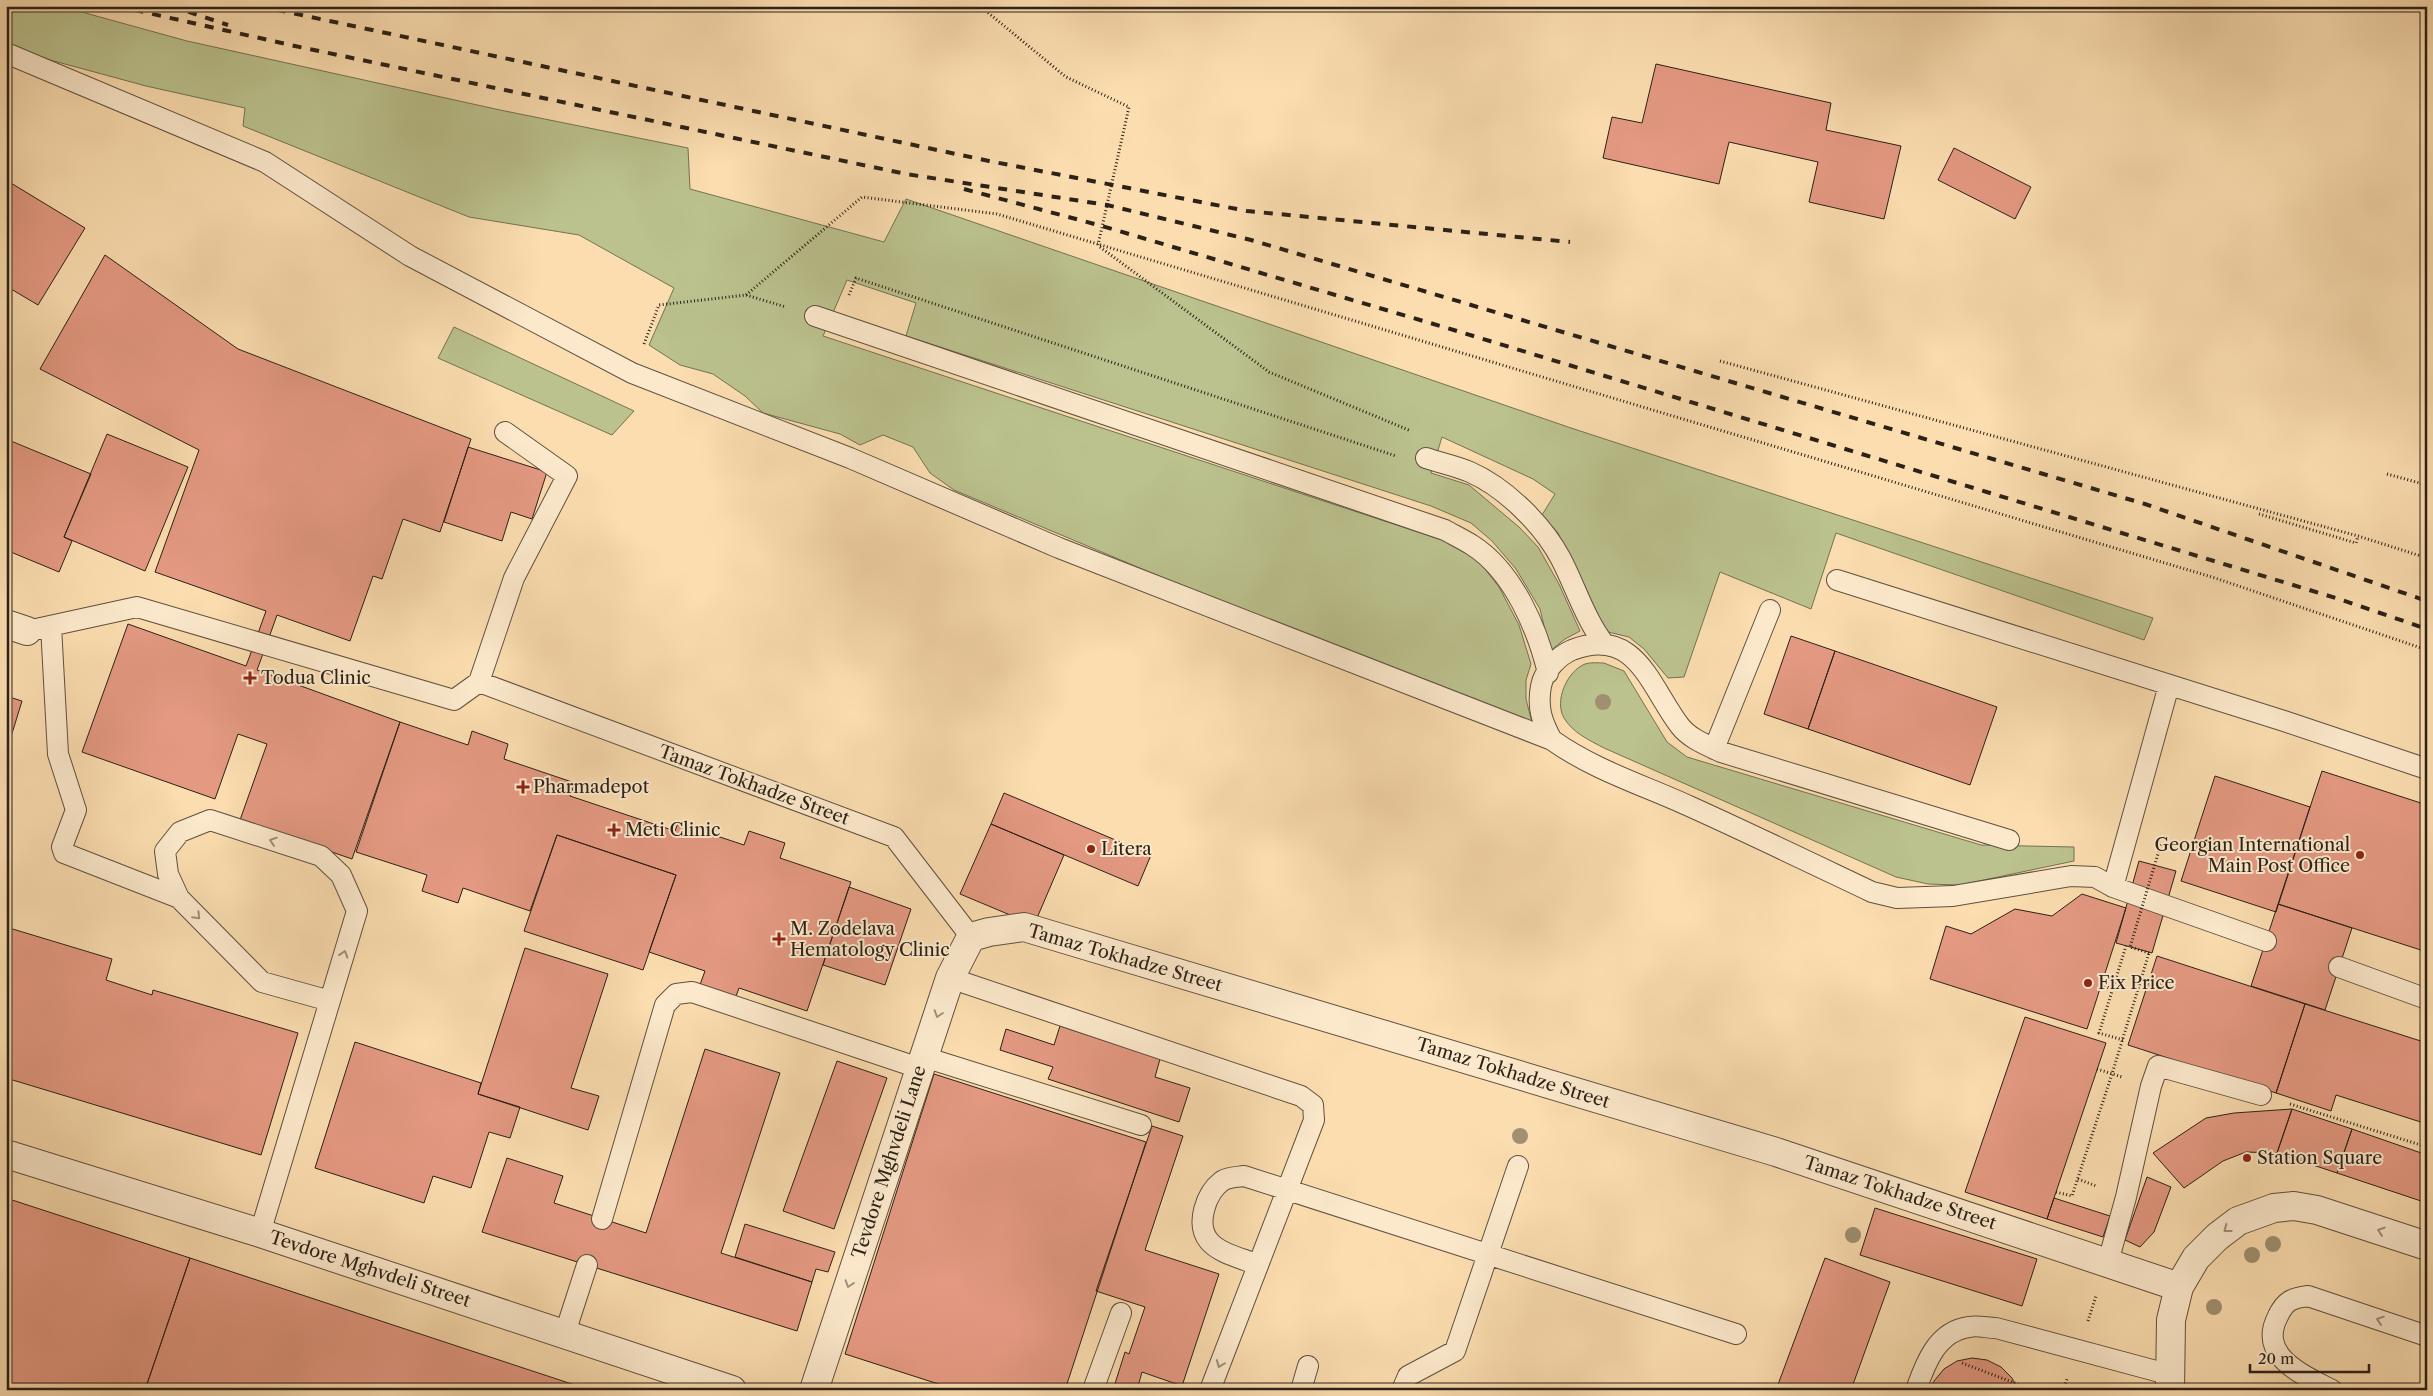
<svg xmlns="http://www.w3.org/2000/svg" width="2433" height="1396" viewBox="0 0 2433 1396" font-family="'Libre Caslon Text',serif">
<rect width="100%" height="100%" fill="#fbddb0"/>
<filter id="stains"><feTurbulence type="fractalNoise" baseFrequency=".004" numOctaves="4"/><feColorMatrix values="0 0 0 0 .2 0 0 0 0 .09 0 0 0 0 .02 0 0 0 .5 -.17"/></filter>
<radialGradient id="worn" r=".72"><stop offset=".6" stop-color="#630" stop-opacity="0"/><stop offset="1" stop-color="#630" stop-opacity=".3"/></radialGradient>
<!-- green -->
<path fill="#bbc28e" stroke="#737253" d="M6,6H60L187,41L500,110L688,148L690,189L884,242L906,199L1571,428L2153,618L2144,640L1836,533L1811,609L1720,572L1684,677L1668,678L1644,649L1629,637L1604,631L1558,533L1542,515L1555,494L1533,479L1442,437L1431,473L1469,485L1519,527L1538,547L1559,584L1580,631L1565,639L1550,651L1540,609L1516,569L1492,541L1471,523L1431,506L906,336L916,303L847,280L823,336L1442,540L1478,560L1499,587L1519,625L1531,664L1526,680V699L1532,723L1247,613L954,490L930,473L913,447L883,435L860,445L840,434L763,413L745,396L713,374L680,365L649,345L674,288L579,235L469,217L243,126L245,108L146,86L6,48Z
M454,327L634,411L612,435L438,358Z
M1604,663L1624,671L1667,742L1687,757L1981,845L2074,847V861L1960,885L1928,884L1896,877L1604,748C1589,740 1573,733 1564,718C1554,701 1567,671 1585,664C1590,662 1599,663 1604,663Z"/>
<!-- building -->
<path fill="#e49982" stroke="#2b2118" d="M1656,64L1831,103L1826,130L1901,146L1884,219L1809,202L1818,162L1729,142L1719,184L1603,158L1612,117L1642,123Z
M1954,148L2031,187L2015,219L1938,180Z
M6,180L85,228L38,305L6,286Z
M105,255L238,349L471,439L440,532L403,519L382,579L373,576L350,641L277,615L267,643L256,639L266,611L155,572L199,450L40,369Z
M107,434L188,467L145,571L64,537Z
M6,439L91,474L64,537L72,541L59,572L6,550Z
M468,447L547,472L532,519L511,512L502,541L444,522Z
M128,624L246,666L256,639L267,643L257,670L400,722L352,859L240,820L267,744L238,734L215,799L82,752Z
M1791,636L1835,651L1808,729L1764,714Z
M1835,651L1997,707L1970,785L1808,729Z
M6,696L22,701L6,753Z
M400,722L468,745L472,731L508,744L504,759L575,783L570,796L675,831L678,823L744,845L749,831L785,843L780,858L851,882L807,1011L739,988L734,1002L698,990L705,971L649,952L676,875L557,835L530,911L463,888L458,903L422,891L427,875L356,852Z
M2322,771L2427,805V952L2278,904Z
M2215,776L2310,807L2276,912L2181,881Z
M1004,793L1151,855L1138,886L991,824Z
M991,824L1064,855L1034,925L960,894Z
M557,835L676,875L643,970L524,931Z
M2139,861L2176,871L2152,953L2116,943Z
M849,887L911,909L885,985L823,965Z
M2082,894L2126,908L2087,1029L1930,979L1946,926L1971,934L2015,909L2052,916Z
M2278,904L2352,928L2325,1010L2251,986Z
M6,927L112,959L106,980L152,995L153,990L298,1033L261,1155L6,1078Z
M525,948L608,974L571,1088L599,1096L588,1130L478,1094Z
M2157,956L2305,1004L2276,1093L2128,1045Z
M2305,1004L2427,1043V1124L2336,1095L2331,1111L2276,1093Z
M2025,1017L2106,1043L2047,1219L1965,1192Z
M1060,1026L1160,1059L1155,1077L1190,1088L1179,1122L1048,1079L1053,1067L1000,1050L1006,1029L1054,1045Z
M355,1042L481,1083L478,1094L520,1107L510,1138L489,1132L471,1188L433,1176L424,1203L315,1168Z
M705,1049L780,1073L721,1253L812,1282L797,1331L482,1232L507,1158L563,1176L554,1203L646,1233Z
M837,1061L887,1078L834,1229L783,1211Z
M934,1074L1146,1142L1065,1390H957L845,1354Z
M2292,1109L2277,1153L2246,1152L2223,1161L2184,1188L2153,1153L2206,1118L2234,1113Z
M2292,1109L2352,1129L2337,1173L2277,1153Z
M1152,1126L1183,1136L1145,1250L1219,1274L1182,1386L1142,1372L1137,1390H1113L1125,1352L1129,1354L1145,1307L1096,1291Z
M2352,1129L2427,1155V1203L2337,1173Z
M2147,1177L2171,1187L2154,1232L2140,1247L2125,1240Z
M6,1198L190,1258L145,1390H6Z
M2054,1198L2110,1216L2103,1237L2047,1219Z
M1875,1208L2037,1259L2022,1306L1860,1255Z
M745,1224L835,1252L828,1272L816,1269L812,1282L735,1257Z
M190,1258L590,1390H145Z
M1825,1258L1890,1282L1851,1390H1827L1817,1386L1815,1390H1776Z
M1972,1358L1987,1360L2001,1367L2012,1378L2018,1390H1985L1971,1386L1963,1390H1930L1934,1381L1944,1369L1957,1361Z"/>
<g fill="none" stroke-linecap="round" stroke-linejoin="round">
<!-- service casing -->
<g stroke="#5f503e" stroke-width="22">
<path id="service" d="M6,53L265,162L410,256L632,373L850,458L1059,548L1552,740C1594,770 1643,785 1689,806C1751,834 1811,863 1872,892L1897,898L1953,896L2071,876L2095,877L2113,887L2266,941
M815,316L1445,530C1454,535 1464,540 1472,545C1513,571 1537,628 1548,673
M1426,458C1441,463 1456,466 1470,472C1506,488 1543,525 1561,559C1576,588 1585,619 1605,645
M1837,580L2284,721L2427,769
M51,626L58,754L76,810L62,847L64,853L179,898
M27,631L137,607L454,700L479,682L894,837L971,937
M479,682L514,578L567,476L505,432
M1552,740C1542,722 1537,708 1541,686C1544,671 1558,656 1572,650C1636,625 1650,687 1680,726C1690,739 1707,745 1721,752L2009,840
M1714,749L1770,610
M2113,887L2169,685
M2339,967L2427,999
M950,978L1301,1096L1313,1105L1314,1120L1210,1390
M924,1057L1141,1125
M602,1219L665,1005L676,994L692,992L919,1068
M260,1233L357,911L341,875L321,856L210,820L180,832L165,851L168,874L179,898L262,982L330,1001
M2108,1262L2126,1197L2151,1086L2158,1066L2261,1095
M1258,1265C1242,1258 1220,1254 1209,1241C1195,1224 1206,1193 1222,1181C1228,1177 1237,1177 1244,1176L1736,1334
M565,1333L587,1265
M1093,1390L1121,1313
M1301,1390L1308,1366
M1402,1390L1408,1376L1455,1351L1518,1166
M1916,1390C1925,1364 1937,1331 1969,1327C1977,1325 1988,1328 1996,1328L2171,1375
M2332,1390C2303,1375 2257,1356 2278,1316C2285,1301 2292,1298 2308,1296L2427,1336"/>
</g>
<!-- minor casing -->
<g stroke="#5f503e" stroke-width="30">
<path id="minor" d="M6,624L27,631
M6,1154L260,1233L732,1390
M814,1390L950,978L971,937L989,932L1024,927L1776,1152L2179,1287
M2170,1390L2171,1320L2179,1287L2196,1258L2217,1237L2238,1221L2274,1208L2294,1206L2317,1210L2427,1246"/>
</g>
<!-- path -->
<path stroke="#2b2118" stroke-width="3" stroke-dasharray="1 2.5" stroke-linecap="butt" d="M980,6L1066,77L1129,107L1098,245
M1100,247L1269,372L1411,431
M746,295L862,197L997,214L2215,578L2427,650
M849,295L856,278L1396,456
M644,344L659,305L746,295L786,307
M1720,361L2358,536L2427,558
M2387,474L2427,485
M2259,514L2356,543L2358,536
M2101,985L2112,989
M2123,1040L2099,1033L2126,946
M2097,1069L2122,1077
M2290,1104L2427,1147
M2078,1179L2096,1186
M2056,1192L2072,1196L2112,1074L2149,953
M2088,1321L2096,1296
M1962,1363L2033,1390
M2063,1390L2067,1379"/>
<!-- service -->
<use href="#service" stroke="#fce9cc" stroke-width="20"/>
<!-- minor -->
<use href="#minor" stroke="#fce9cc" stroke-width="28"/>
<!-- rail -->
<path stroke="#2b2118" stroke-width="4" stroke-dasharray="9 9" stroke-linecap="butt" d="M117,6L295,46L906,174L1107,205L1251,240L2145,504L2427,601
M171,6L228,25
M259,6L989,161L1247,211L1570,242
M964,189L1102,226L1447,328L2339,599L2427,629"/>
<!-- path-bridge -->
<path stroke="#2b2118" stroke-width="3" stroke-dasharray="1 2.5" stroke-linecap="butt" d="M2149,953L2130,947L2161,844"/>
</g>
<!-- trees -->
<g fill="#a09070">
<circle cx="1603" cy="702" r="8"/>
<circle cx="1520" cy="1136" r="8"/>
<circle cx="1853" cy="1235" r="8"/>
<circle cx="2273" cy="1244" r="8"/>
<circle cx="2252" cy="1255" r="8"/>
<circle cx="2214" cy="1307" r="8"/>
</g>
<!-- one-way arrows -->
<defs><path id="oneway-chevron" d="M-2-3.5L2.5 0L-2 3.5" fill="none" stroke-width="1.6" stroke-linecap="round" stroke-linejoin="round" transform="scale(1.25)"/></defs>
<g stroke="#9e8f7b">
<use href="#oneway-chevron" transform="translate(273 841) rotate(-162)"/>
<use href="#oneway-chevron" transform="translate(197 916) rotate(46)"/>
<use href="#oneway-chevron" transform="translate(344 954) rotate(-73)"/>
<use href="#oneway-chevron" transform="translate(938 1014) rotate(108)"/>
<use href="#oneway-chevron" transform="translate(2227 1229) rotate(143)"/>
<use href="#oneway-chevron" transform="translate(2381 1231) rotate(-162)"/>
<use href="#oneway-chevron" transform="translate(849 1284) rotate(108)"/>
<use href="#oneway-chevron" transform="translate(2380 1320) rotate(-162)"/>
<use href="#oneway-chevron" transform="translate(1220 1364) rotate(111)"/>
</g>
<!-- markers -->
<g fill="#8f2418" stroke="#fce9cc" stroke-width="2">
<path d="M247.5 670.5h5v5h5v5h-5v5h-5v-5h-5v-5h5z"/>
<path d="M520.5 779.5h5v5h5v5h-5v5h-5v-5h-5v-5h5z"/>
<path d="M611.5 822.5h5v5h5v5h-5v5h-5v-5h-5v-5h5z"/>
<circle cx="1091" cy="849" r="5"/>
<circle cx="2360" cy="855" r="5"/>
<path d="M776.5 931.5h5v5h5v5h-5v5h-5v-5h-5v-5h5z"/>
<circle cx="2088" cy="983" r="5"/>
<circle cx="2247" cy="1158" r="5"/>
</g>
<g text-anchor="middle" stroke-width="4" stroke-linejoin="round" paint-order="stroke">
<!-- poi labels -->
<g font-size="18" fill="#2b2118" stroke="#fce9cc" text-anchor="start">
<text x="261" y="684">Todua Clinic</text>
<text x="533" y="793">Pharmadepot</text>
<text x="625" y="836">Meti Clinic</text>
<text x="2350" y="851" text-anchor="end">Georgian International<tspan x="2350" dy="21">Main Post Office</tspan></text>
<text x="1101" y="855">Litera</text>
<text x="790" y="935">M. Zodelava<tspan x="790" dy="21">Hematology Clinic</tspan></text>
<text x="2098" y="989">Fix Price</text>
<text x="2257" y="1164">Station Square</text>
</g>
<!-- street labels -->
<g font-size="18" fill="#2b2118" stroke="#fce9cc">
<text transform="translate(754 785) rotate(20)" y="6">Tamaz Tokhadze Street</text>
<text transform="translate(1125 958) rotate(16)" y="6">Tamaz Tokhadze Street</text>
<text transform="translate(1513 1073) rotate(17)" y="6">Tamaz Tokhadze Street</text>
<text transform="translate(889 1162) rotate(-72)" y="6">Tevdore Mghvdeli Lane</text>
<text transform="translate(1900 1193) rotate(18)" y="6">Tamaz Tokhadze Street</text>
<text transform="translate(370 1269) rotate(18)" y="6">Tevdore Mghvdeli Street</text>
</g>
</g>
<!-- margin -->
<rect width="2433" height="1396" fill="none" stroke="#fbddb0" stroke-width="25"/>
<rect x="8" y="8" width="2418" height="1381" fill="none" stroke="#2b2118" stroke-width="2.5"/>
<rect x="12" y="12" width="2408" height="1371" fill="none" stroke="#2b2118"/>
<!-- scale -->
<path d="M2250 1364v8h119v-8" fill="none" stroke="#2b2118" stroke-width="2.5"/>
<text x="2258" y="1364" font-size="15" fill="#2b2118" stroke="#fce9cc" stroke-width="4" paint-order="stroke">20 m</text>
<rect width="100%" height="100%" filter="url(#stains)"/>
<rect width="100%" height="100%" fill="url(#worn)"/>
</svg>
